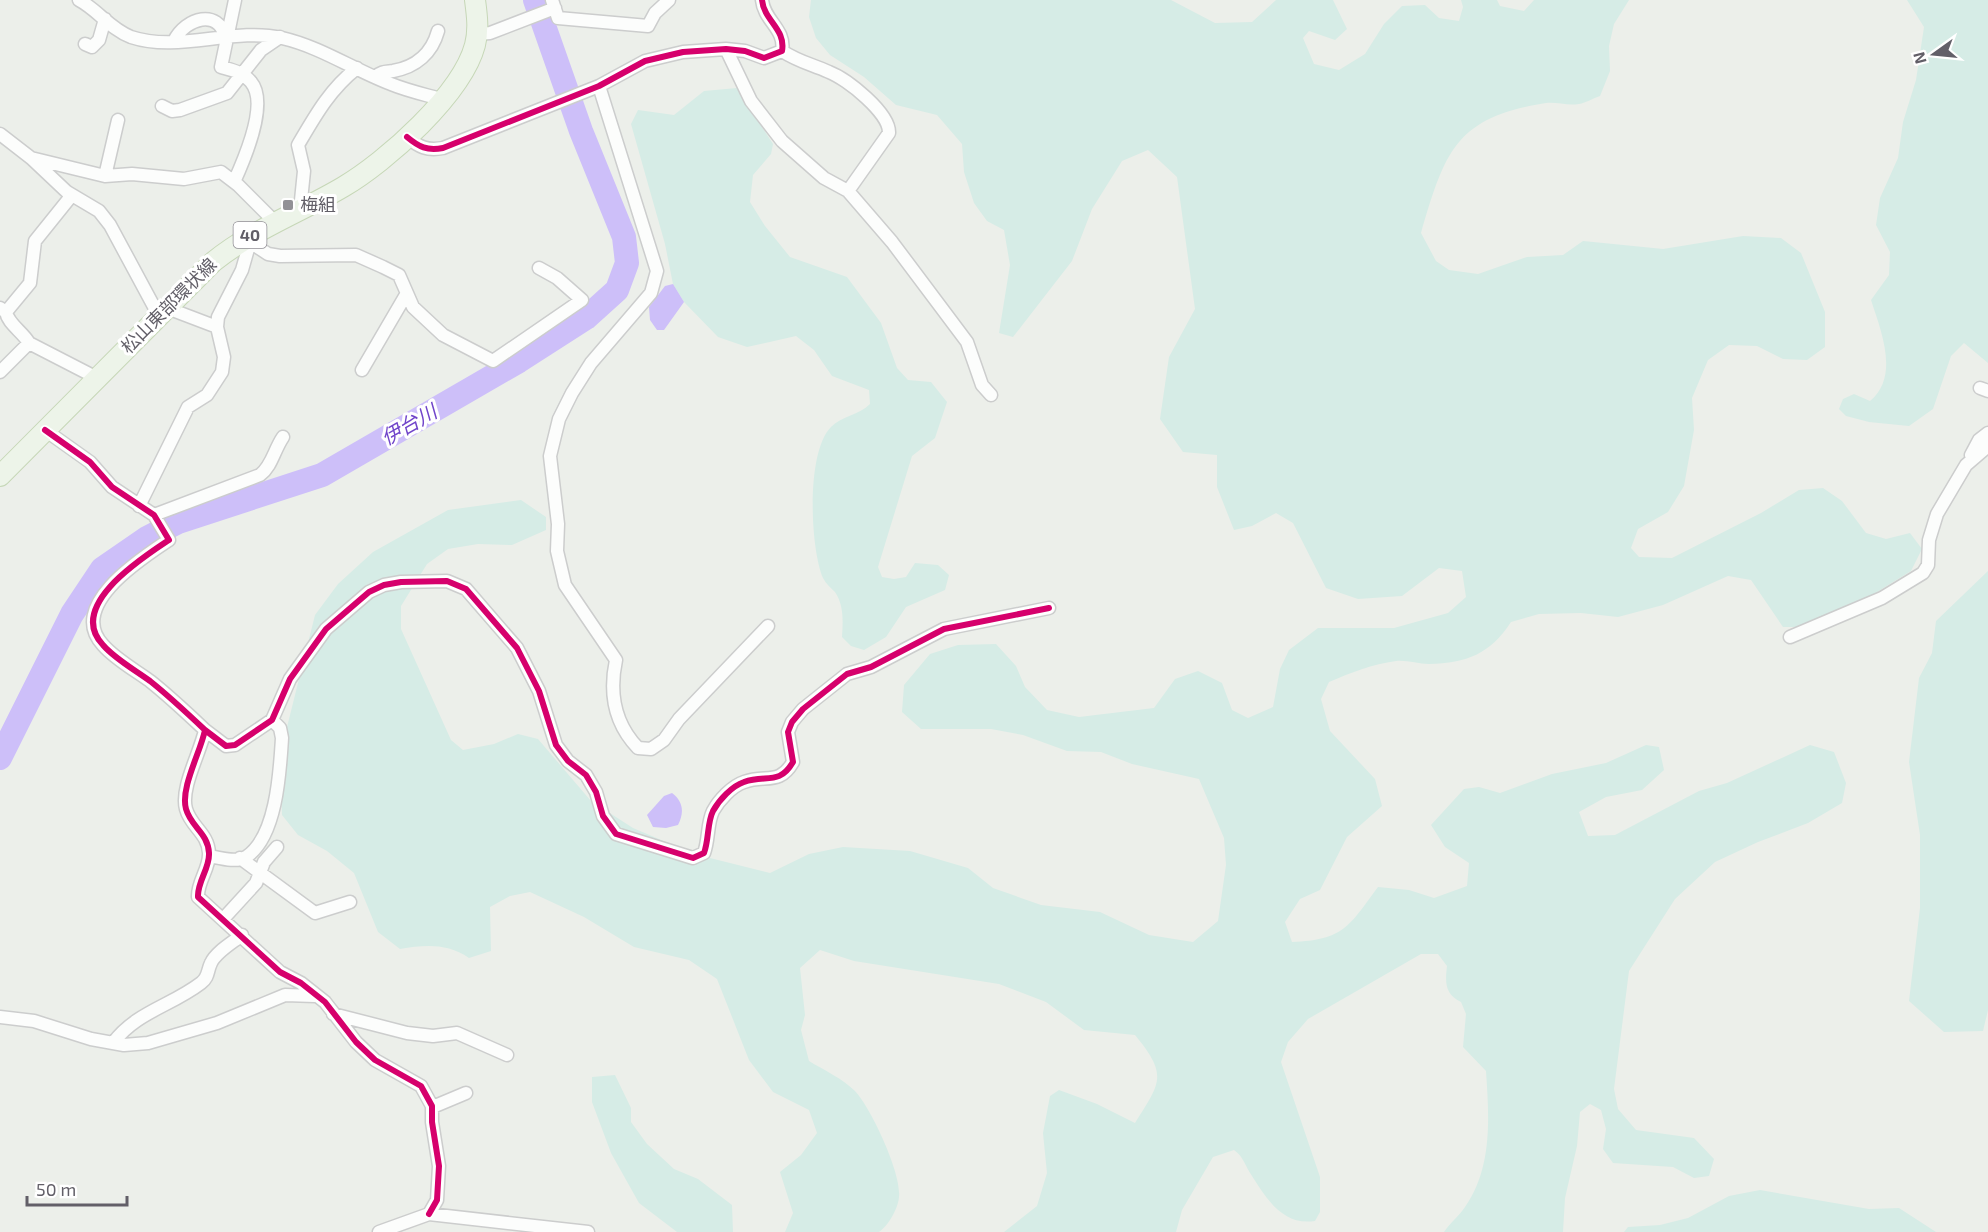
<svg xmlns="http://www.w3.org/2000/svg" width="1988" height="1232" viewBox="0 0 1988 1232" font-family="'Exo 2','Noto Sans JP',sans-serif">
<rect width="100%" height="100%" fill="#ecefea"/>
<!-- green -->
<path fill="#d6ece6" d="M811,0H1171L1215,23L1252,22L1276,0H1333L1347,29L1335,40L1309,31L1303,38L1314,64L1339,70L1365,54L1384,24L1402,6L1425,5L1439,18L1459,21L1463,7L1461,0H1497L1500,6L1524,11L1534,0H1629L1614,24L1609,46L1610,71L1600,96C1593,98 1586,103 1579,104C1568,106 1557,102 1546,103C1455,117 1445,152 1421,233L1436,261L1449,270L1478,274L1527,257L1563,255L1583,241L1663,249L1743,236L1781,238L1801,253L1825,312V347L1807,360L1783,359L1757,346L1729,345L1708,360L1692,398L1694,430L1684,486L1668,512L1638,529L1631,548L1639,557L1672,558L1761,513L1799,490L1823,488L1842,501L1866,533L1886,539L1910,533L1922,549L1911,571L1864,600L1804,627H1783L1751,580L1728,576L1663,605L1618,617L1581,613L1539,614L1511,622C1490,654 1467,663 1429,664C1418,664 1407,660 1396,661C1373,664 1350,673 1329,682L1321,699L1330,731L1375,779L1382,806L1347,837L1320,890L1300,899L1285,922L1292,942C1344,940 1349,926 1378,887L1409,890L1434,898L1467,886L1469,863L1445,847L1431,825L1464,789L1479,787L1500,793L1552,774L1606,763L1646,745L1659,747L1664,770L1642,790L1606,797L1579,812L1588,836L1615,835L1699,791L1727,783L1810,745L1834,752L1846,783L1842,803L1808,823L1758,842L1715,862L1675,899L1629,971L1614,1089L1618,1109L1636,1130L1694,1138L1714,1159L1709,1176L1694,1178L1673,1167L1613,1163L1603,1149L1606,1129L1601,1110L1590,1104L1580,1112L1577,1146L1565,1198L1563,1232H1444C1450,1223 1459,1216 1465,1207C1493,1167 1489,1117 1486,1071L1463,1047L1466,1014L1461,1002C1445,994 1445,983 1447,966L1438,954H1421L1308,1019L1288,1042L1281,1062L1320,1177V1212L1315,1221C1284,1226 1267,1200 1252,1176C1245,1166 1244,1157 1234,1150L1213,1157L1182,1210L1176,1232H1004L1037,1206L1047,1173L1043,1133L1050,1096L1059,1090L1097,1104L1135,1123C1161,1082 1168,1075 1135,1035L1084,1030L1046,1002L999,984L854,961L820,950L800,968L805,1015L801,1030L809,1061C824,1070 843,1079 855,1091C871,1108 902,1174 899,1197C898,1209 888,1226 879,1232H785L793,1213L780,1172L801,1155L817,1133L809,1110L773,1092L749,1060L717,979L689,960L634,947L584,917L530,892L510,896L490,907L491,951L469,958C447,943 425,945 400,949L378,932L354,873L327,851L298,835L282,815L281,784L286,731L315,615L338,584L373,552L448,510L521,500L546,517V530L512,545L478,544L448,549L427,564L401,606V629L451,740L463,750L494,744L518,734L538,739L591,801L633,828L694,854L770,873L809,854L843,847L910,851L968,868L993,888L1041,905L1100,912L1149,935L1193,942L1218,921L1226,865L1224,838L1199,779L1132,764L1101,752L1067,751L1023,735L991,729H921L902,712L904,685L930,654L958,645L996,644L1016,666L1025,687L1047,710L1079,717L1154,708L1175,679L1198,671L1222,683L1232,710L1248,718L1273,707L1280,669L1289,650L1318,628H1394L1448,613L1466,597L1462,571L1439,568L1402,596L1358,599L1326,588L1293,523L1276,513L1252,526L1234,530L1217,487V455L1183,452L1160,419L1169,357L1195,309L1177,177L1148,150L1122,161L1092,209L1072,261L1013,337L999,333L1010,265L1004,230L987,221L974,203L964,172L962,144L937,115L896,105L864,77L830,55L816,38L809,17Z
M1907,0H1988V363L1964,343L1951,356L1933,409L1909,426L1869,422L1846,416L1839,409L1843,399L1854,394L1870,401C1900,376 1881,331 1871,300L1889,275L1890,252L1876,225L1880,198L1898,158L1903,122L1916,80L1924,27Z
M737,88L773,144L771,154L753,175L750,202L765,226L790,257L847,277L881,323L897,368L908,380L931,382L947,402L935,438L912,456L878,567L882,577L894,579L906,577L915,563L938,565L949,575L945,590L906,607L886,637L864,650L851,646L842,637C843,622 844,605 835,592C831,588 826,584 823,578C810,547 806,452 831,427C842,416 859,415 870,404L869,390L832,376L814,350L796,336L747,347L718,337L684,302L673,284L665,244L631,124L638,110L674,115L704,91Z
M1988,571V1010L1983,1031L1944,1032L1909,1001L1920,908V835L1909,762L1919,678L1932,653L1936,621Z
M615,1075L631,1108V1122L647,1144L674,1169L698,1179L732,1205L733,1232H677L639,1203L611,1153L592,1102V1077Z
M1760,1190L1869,1209L1899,1208L1936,1232H1624L1628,1227L1660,1225L1688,1218L1729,1196Z"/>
<!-- water -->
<path fill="#cdbff9" d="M673,284L684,302L664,330H657L650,320L649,307L665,286Z
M672,793C684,802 684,813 678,825L666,828L653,827L647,815L664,796Z"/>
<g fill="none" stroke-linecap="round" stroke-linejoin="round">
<!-- river -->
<path stroke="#cdbff9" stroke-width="24" d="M0,758L72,614L102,569L147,538L178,522L322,475L519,361L586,318L617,290L627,263L624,237L581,131L535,0"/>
<!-- minor casing -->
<g stroke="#cccdcd" stroke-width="15">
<path id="minor" d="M79,0C98,10 110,29 131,37C179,53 233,27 282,38C321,47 354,70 391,84C408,91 427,95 444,100
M552,0L558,18L648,26L655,13L669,0
M477,34L490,33L555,8
M174,41C186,17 219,9 225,37
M85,44L92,47L99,40L105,19
M726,49L751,101L782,141L824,178L848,191L892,242L967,342L982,385L991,395
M782,51C799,62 811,64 829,72C847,79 890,113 889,133L848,191
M375,77C382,71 385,72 393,71C416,67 432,53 438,31
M599,86L657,271L651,293L591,363L572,393L559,419L550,456L558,524L557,551L565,585L616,660C609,693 614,723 638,748L651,749L664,740L679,719L768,626
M162,106L172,111L180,110L227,93L261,50L280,37
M0,134L31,158L67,192L99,211L110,225L159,316
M407,137C419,147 427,151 443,148L599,86L645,61L683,52L726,49L745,51L764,58L782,51C786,29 764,21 762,0
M31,158L105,176L132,174L184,179L221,172L238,185L274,221
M105,176L118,120
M234,182C244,160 269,103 251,82C243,72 232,70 221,67L235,0
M300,210L304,171L298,145C315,116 330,89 357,68
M250,242L268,254L280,256L356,255L383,267L399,275L413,307L443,335L493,361L582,300L557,278L539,268
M0,308L6,312L30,283L35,241L72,195
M167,308L217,327
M6,312C8,324 23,332 29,343
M362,370L407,293
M0,372L29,343L97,378
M1980,388L1988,391
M45,430L90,462L112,487L154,515L169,540C142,558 66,606 103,645C115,659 135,670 150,681C169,696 187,713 205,730C201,751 180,788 186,809C191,827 208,833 209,853C210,868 197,882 198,897L280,972L301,983L325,1002L356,1042L375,1060L421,1086L432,1106V1122L439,1166L437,1200L429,1214
M1971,455L1979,440L1988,433
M139,506L188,407L207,395L222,372L224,357L217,327L218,317L242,270L250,242L247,237
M154,515L260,475C272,466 274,450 283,437
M1790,637L1882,598L1923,573L1928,565L1929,540L1937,514L1966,465L1988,446
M205,730L226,746L235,745L272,720L290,679L326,629L369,592L384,585L401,582L447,581L466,589L517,648L539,691L556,745L568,761L586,775L596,792L603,816L616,834L693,858L704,853C709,840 707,823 713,811C719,800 732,786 744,782C766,774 779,786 793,762L788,732L792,722L803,709L847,674L871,667L944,629L1049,608
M209,856C220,858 236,863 246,857C277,837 280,770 282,738L280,728L272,720
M240,858L315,913L350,902
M224,918L256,883L264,862L277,847
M333,1014L407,1033L433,1036L457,1033L507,1055
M0,1017L34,1021L91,1039L124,1045L148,1043L217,1023L285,995L315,996
M113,1043C136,1012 171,1006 201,983C209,977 207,971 211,963C216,952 232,943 242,935
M435,1106L466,1093
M379,1232L429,1214L588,1232"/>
</g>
<!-- primary casing -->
<g stroke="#c6d7b7" stroke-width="22">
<path id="primary" d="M0,476L213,262C254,229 299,213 343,187C386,162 462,94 475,45C479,30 477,15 475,0"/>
</g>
<!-- minor -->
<use href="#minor" stroke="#fcfdfc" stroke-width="12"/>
<!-- primary -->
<use href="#primary" stroke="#edf4e9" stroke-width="20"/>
<!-- cycleway casing -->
<g stroke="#fff" stroke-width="10">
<path id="cycleway" d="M407,137C419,147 427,151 443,148L599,86L645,61L683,52L726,49L745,51L764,58L782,51C786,29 764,21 762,0
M45,430L90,462L112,487L154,515L169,540C142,558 66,606 103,645C115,659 135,670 150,681C169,696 187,713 205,730C201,751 180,788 186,809C191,827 208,833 209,853C210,868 197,882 198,897L280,972L301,983L325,1002L356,1042L375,1060L421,1086L432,1106V1122L439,1166L437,1200L429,1214
M205,730L226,746L235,745L272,720L290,679L326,629L369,592L384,585L401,582L447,581L466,589L517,648L539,691L556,745L568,761L586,775L596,792L603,816L616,834L693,858L704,853C709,840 707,823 713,811C719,800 732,786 744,782C766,774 779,786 793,762L788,732L792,722L803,709L847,674L871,667L944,629L1049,608"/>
</g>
<!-- cycleway -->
<use href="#cycleway" stroke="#d6006c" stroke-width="6"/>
</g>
<!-- markers -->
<rect fill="#929196" stroke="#fff" stroke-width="2" x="282" y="199" width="12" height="12" rx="3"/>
<g text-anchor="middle" stroke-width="6" stroke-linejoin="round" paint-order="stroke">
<!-- shield labels -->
<rect fill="#fff" stroke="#918f95" stroke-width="1.5" x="233.5" y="222" width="33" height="26" rx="4.5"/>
<g font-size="16" font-weight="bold" fill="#625f68">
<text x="250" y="241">40</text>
</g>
<!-- poi labels -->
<g font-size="18" fill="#625f68" stroke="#fff" text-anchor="start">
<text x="300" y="211">梅組</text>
</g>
<!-- street labels -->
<g font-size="18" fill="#625f68" stroke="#fff">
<text transform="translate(169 306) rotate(-45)" y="6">松山東部環状線</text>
</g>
<!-- water labels -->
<g font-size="20" font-style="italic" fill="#7145ca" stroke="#fff">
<text transform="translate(409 425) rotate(-30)" y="7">伊台川</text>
</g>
</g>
<!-- north arrow -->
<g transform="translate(1934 54) rotate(255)" stroke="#ffffff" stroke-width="4.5" paint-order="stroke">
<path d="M0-4.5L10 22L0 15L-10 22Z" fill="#625f68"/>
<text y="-9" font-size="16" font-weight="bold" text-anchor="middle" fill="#625f68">N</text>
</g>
<!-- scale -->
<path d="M27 1196v9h100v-9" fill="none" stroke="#625f68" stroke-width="3"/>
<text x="36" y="1196" font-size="18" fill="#625f68" stroke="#ffffff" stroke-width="4.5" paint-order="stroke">50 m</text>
</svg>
